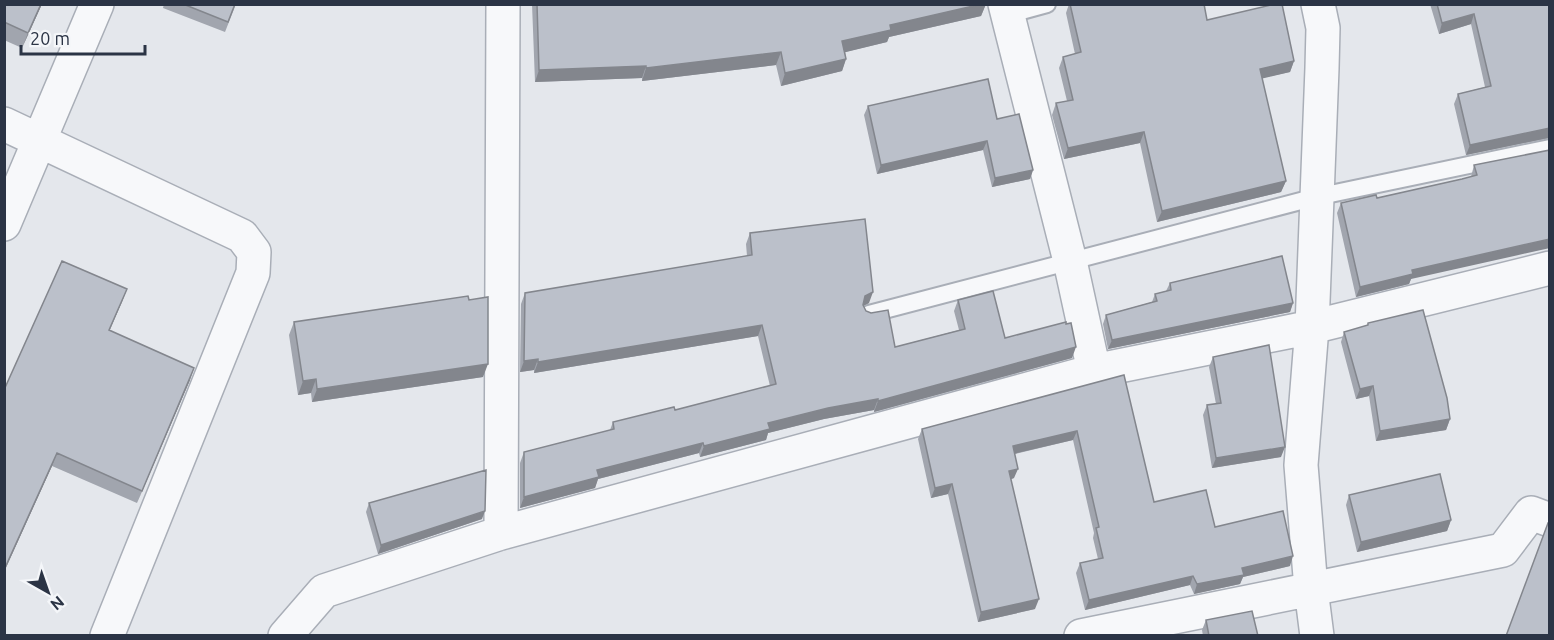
<svg xmlns="http://www.w3.org/2000/svg" width="1554" height="640" viewBox="0 0 1554 640" font-family="Ubuntu,sans-serif">
<rect width="100%" height="100%" fill="#e4e7ec"/>
<g fill="none" stroke-linecap="round" stroke-linejoin="round">
<!-- lane casing -->
<g stroke="#a9aeb7" stroke-width="20">
<path id="lane" d="M1007,15L1047,4
M869,314L1316,197L1550,148"/>
</g>
<!-- street casing -->
<g stroke="#a9aeb7" stroke-width="36">
<path id="street" d="M1005,4L1070,261L1094,371
M4,124L242,236L254,252L253,273L107,636
M4,224L97,4
M501,533L503,4
M285,636L324,591L501,533L1094,371L1312,327L1550,268
M1081,636L1503,550L1531,513L1550,520
M1317,636L1311,589L1301,465L1312,327L1322,68L1323,28L1318,4"/>
</g>
<!-- lane -->
<use href="#lane" stroke="#f7f8fa" stroke-width="16"/>
<!-- street -->
<use href="#street" stroke="#f7f8fa" stroke-width="33"/>
</g>
<!-- wall -->
<path fill="#a1a5ae" d="M4,4H42L22,48L4,40Z
M164,4H236L225,32L163,8Z
M532,4H986L981,16L889,37L887,42L845,52L846,59L842,71L781,86L776,65L642,81V78L535,82Z
M1069,4H1204L1207,20L1294,61L1290,72L1262,78L1286,181L1281,192L1157,222L1140,143L1064,159L1052,115L1056,103L1067,101L1059,68L1063,57L1075,54L1066,13Z
M1430,4H1550V138L1466,155L1454,104L1458,94L1485,87L1471,24L1439,34Z
M868,106L997,119L1033,170L1030,179L992,187L983,150L877,174L864,115Z
M1550,150L1411,279L1409,284L1356,297L1337,213L1341,203L1377,198L1462,179L1471,177L1474,165Z
M750,233L869,303L863,306L866,311L895,347L959,330L954,311L958,300L1005,338L1072,358L874,412V410L824,419L768,433L766,440L700,457L699,453L598,479L595,488L520,508V463L524,452L610,430L613,422L675,410L770,386L758,336L534,373V370L520,372L521,304L525,293L747,256L746,244Z
M1170,283L1293,303L1290,312L1108,349L1103,324L1106,315L1152,302L1155,294L1166,291Z
M127,289L110,330L190,380L137,503L52,466L4,572Z
M294,322L483,377L312,402L311,393L298,395L289,335Z
M1368,323L1450,419L1446,430L1376,441L1369,396L1356,399L1341,342L1344,332L1367,326Z
M1213,357L1281,457L1212,468L1203,415L1207,405L1216,404L1209,367Z
M1124,375L1154,502L1215,527L1290,566L1243,577L1240,584L1194,594L1190,585L1085,610L1076,573L1080,563L1098,559L1093,538L1094,533L1073,440L1015,454L1014,478L1011,479L1035,609L978,622L948,494L931,498L918,439L922,429Z
M1349,495L1451,520L1447,531L1357,552L1346,505Z
M369,503L482,519L378,554L366,512Z
M1206,620L1258,636H1203L1202,630Z"/>
<!-- shaded-wall -->
<path fill="#83868d" d="M41,4H42L22,48L28,33Z
M982,4H986L981,16L889,37L887,42L838,54L842,41L890,25Z
M1474,14L1471,24L1439,34L1442,23Z
M781,52L776,65L642,81L646,68Z
M846,59L842,71L781,86L785,73Z
M1294,61L1290,72L1256,80L1260,69Z
M646,66L642,78L535,82L539,70Z
M1550,128L1548,138L1466,155L1470,145Z
M1144,132L1140,143L1064,159L1068,148Z
M987,141L983,150L877,174L881,165Z
M1033,170L1030,179L992,187L995,178Z
M1286,181L1281,192L1157,222L1162,211Z
M1550,239V248L1411,279L1409,284L1356,297L1360,287L1412,270Z
M127,289L122,302L104,342L109,330Z
M873,292L869,303L861,307L865,296Z
M1293,303L1290,312L1108,349L1112,340Z
M762,325L758,336L534,373L538,362Z
M1076,347L1072,358L874,412L878,401Z
M538,359L534,370L520,372L524,361Z
M488,364L483,377L312,402L317,389Z
M194,368L190,380L137,503L142,491Z
M316,379L311,393L298,395L303,381Z
M1373,386L1369,396L1356,399L1360,389Z
M878,399L874,410L824,419L768,433L766,440L700,457L704,446L768,423L828,408Z
M1450,419L1446,430L1376,441L1380,431Z
M1077,431L1073,440L1009,455L1013,446Z
M703,443L699,453L598,479L595,488L520,508L524,497L597,470Z
M1285,447L1281,457L1212,468L1216,458Z
M57,453L52,466L4,572V570Z
M1018,469L1014,478L1006,481L1009,471Z
M952,484L948,494L931,498L935,488Z
M485,511L482,519L378,554L381,545Z
M1451,520L1447,531L1357,552L1361,542Z
M1293,556L1290,566L1243,577L1240,584L1194,594L1197,584L1242,568Z
M1193,576L1190,585L1085,610L1089,600Z
M1039,599L1035,609L978,622L981,612Z"/>
<!-- building -->
<path fill="#bbc0ca" stroke="#83868d" stroke-width="1.5" d="M4,4H41L28,33L4,22Z
M183,4H235L228,22Z
M537,4H982L890,25L891,30L842,41L846,59L785,73L781,52L646,68V66L539,70Z
M1070,4H1204L1207,20L1275,4H1282L1294,61L1260,69L1286,181L1162,211L1144,132L1068,148L1056,103L1073,100L1063,57L1081,52Z
M1437,4H1550V128L1470,145L1458,94L1491,86L1474,14L1442,23Z
M988,79L997,119L1019,114L1033,170L995,178L987,141L881,165L868,106Z
M1550,150V239L1412,270L1413,274L1360,287L1341,203L1376,195L1377,198L1462,179L1477,175L1474,165Z
M865,219L873,292L865,296L863,305L866,311L871,313L888,310L895,347L965,329L958,300L993,291L1005,338L1066,322V324L1071,323L1076,347L878,401V399L828,408L768,423L770,429L704,446L703,443L597,470L599,477L524,497V452L614,429L613,422L674,407L675,410L776,384L762,325L538,362V359L524,361L525,293L752,255L750,233Z
M1282,256L1293,303L1112,340L1106,315L1157,301L1155,294L1171,290L1170,283Z
M62,261L127,289L109,330L194,368L142,491L57,453L4,570V390Z
M468,296L469,300L488,297V364L317,389L316,379L303,381L294,322Z
M1423,310L1447,398L1450,419L1380,431L1373,386L1360,389L1344,332L1368,325V323Z
M1269,345L1285,447L1216,458L1207,405L1221,403L1213,357Z
M1124,375L1154,502L1206,490L1215,527L1283,511L1293,556L1242,568L1244,575L1197,584L1193,576L1089,600L1080,563L1103,558L1096,528L1099,527L1077,431L1013,446L1018,469L1009,471L1039,599L981,612L952,484L935,488L922,429Z
M486,470L485,511L381,545L369,503Z
M1440,474L1451,520L1361,542L1349,495Z
M1548,523L1550,524V636H1506Z
M1252,611L1258,636H1209L1206,620Z"/>
<!-- border -->
<rect width="1554" height="640" fill="none" stroke="#2b3445" stroke-width="12"/>
<!-- north arrow -->
<g transform="translate(48 592) rotate(140)" stroke="#f4f6f9" stroke-width="4.5" paint-order="stroke">
<path d="M0-4.5L10 22L0 15L-10 22Z" fill="#2b3445"/>
<text y="-9" font-size="16" font-weight="bold" text-anchor="middle" fill="#2b3445">N</text>
</g>
<!-- scale -->
<path d="M21 45v9h124v-9" fill="none" stroke="#2b3445" stroke-width="3"/>
<text x="30" y="45" font-size="18" fill="#2b3445" stroke="#f4f6f9" stroke-width="4.5" paint-order="stroke">20 m</text>
</svg>
